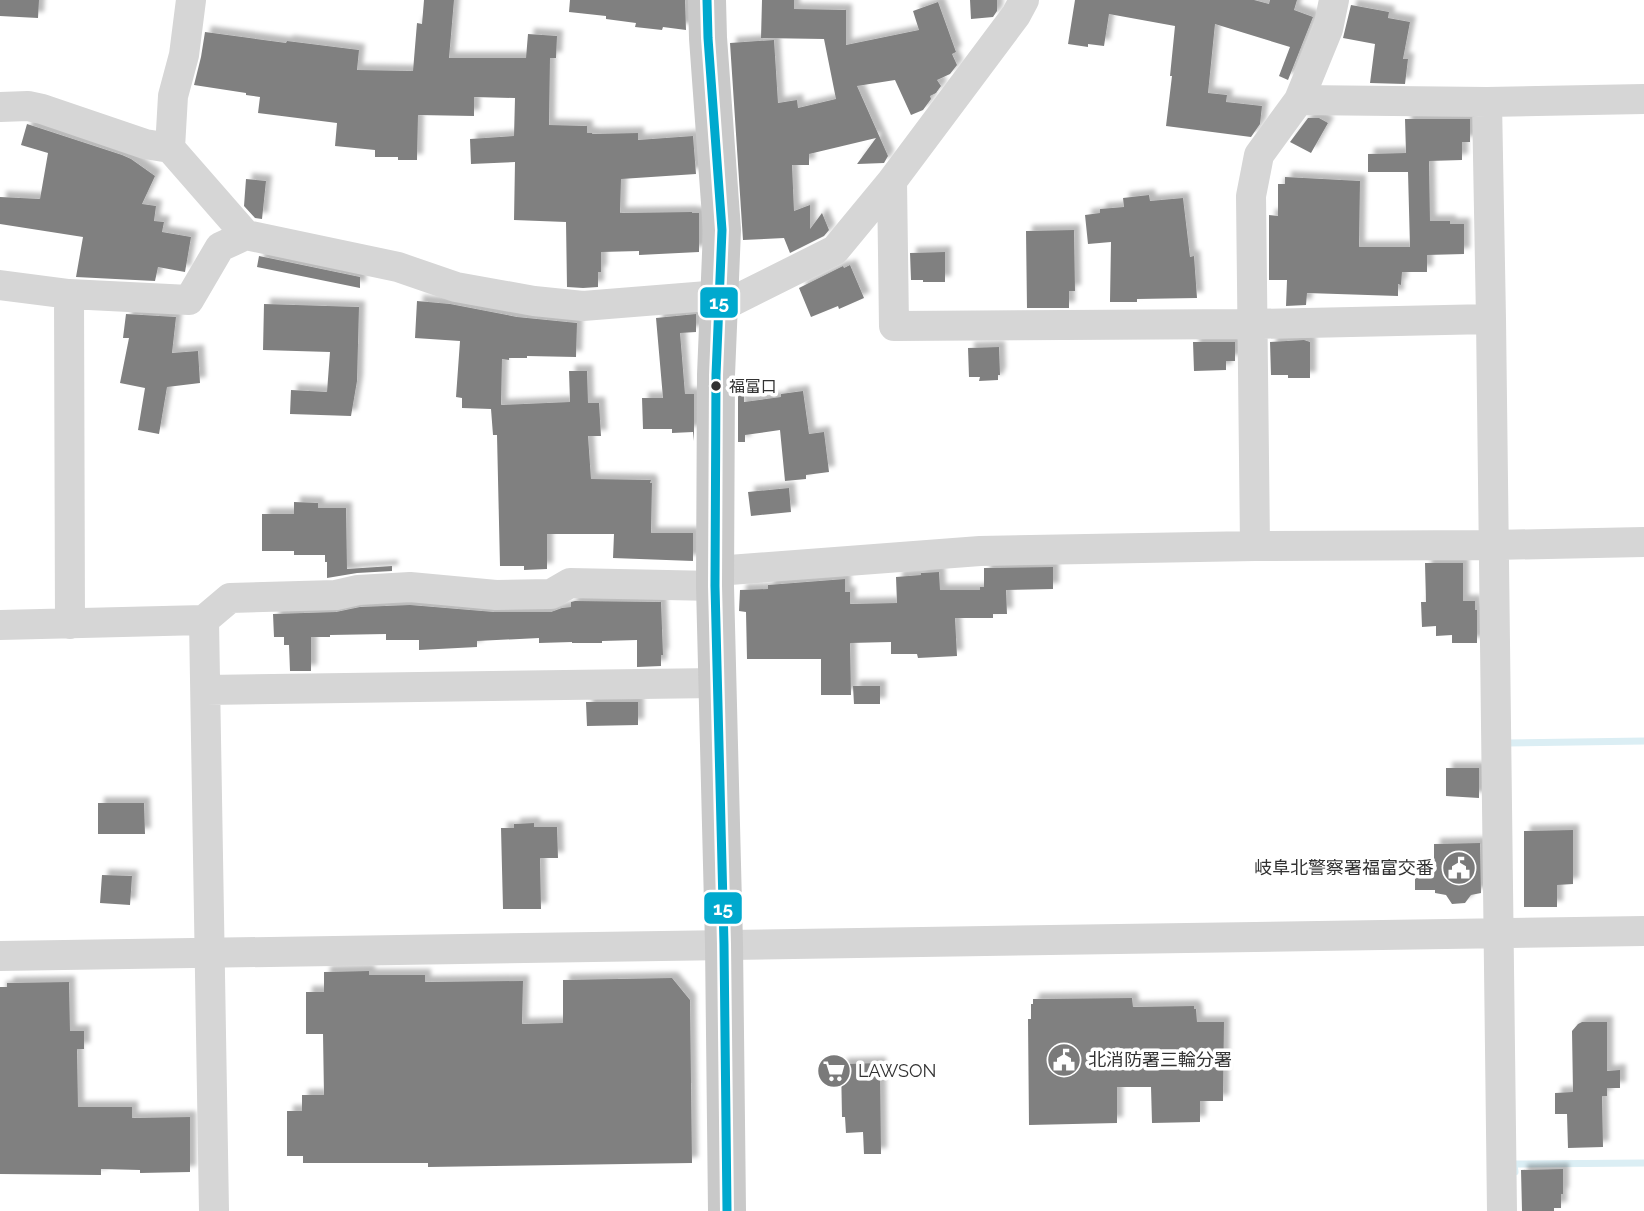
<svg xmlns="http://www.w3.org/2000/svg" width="1644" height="1211" viewBox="0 0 1644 1211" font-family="Raleway,'Noto Sans JP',sans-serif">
<defs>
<filter id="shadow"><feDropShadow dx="6" dy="-6" stdDeviation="2" flood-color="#0004"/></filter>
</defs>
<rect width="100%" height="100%" fill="#fff"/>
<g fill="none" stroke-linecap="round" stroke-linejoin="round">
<!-- stream -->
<path stroke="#dbeef4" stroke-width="7" d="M1507,747V743L1644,741
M1515,1172L1514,1164L1644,1163"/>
</g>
<!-- building -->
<path fill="#808080" filter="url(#shadow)" d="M0,0H39L38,18L0,16Z
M424,0H454L449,58H526L528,34L557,36L556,58H550L549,125L587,126V133H592V134L638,133V140L693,136L696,174L621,179L620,213L692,212V213H699V252L639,255V251L601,252V272H598V287L583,288L567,287L566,222L514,220L515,162L471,164L470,139L514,136L515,98L474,97V116L418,115L417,160H398V157H375V150L335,146L337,123L258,113L260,97L246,95V93L194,85L201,57L205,32L286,43L287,41L359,50L357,70L413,71L417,23L422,24Z
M570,0H685L686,30L663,27L662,30L635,27L636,23L606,19V16L569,12Z
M762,0H794V9L846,10V45L919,30L913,11L938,2L956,52L952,54L957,65L950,74L937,80L941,86L936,93L930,96L931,99L923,110L911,115L895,80L857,86L888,156L884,163L857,164L876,138L809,154V165H792L794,211L810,205V229L822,213L829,230L824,236L790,253L784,238L743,240L730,43L774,40L778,103L797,100L798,108L836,99L824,39L761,38Z
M970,0H997V11L993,17L971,19Z
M1075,0H1254L1269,4L1270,0H1297L1294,10L1313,17L1288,80L1279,76L1290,47L1215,24L1208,93L1227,95L1226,102L1262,106L1260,124L1251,137L1166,126L1172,76H1170L1175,26L1109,14L1104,46L1088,44V47L1068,44Z
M1351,5L1389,12L1388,18L1410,22L1403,59H1408L1405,84L1370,83L1375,44L1343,38Z
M1308,118H1319L1328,123L1311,153L1290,142Z
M1405,119H1470V142H1462V160L1429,161L1430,221H1450V224H1464V254L1427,255V272H1402L1401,285L1398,284V296L1307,293L1306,305L1286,306L1287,280H1269V215L1278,216V184H1285V177L1360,181L1359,247H1410L1408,172H1368V154L1406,153Z
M27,124L122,155L131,159L155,176L142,204L156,206L154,221L164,222L162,232L191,237L185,272L158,267L155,281L76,277L83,237L0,224V197L40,199L48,153L21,145Z
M246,179L266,181L262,219L255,218L244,206Z
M1149,195L1150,201L1183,198L1190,257L1194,256L1197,298L1137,299V302H1110L1111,242L1088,244L1085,215L1100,213V209L1124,207L1123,198Z
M1074,230L1075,291H1069V308H1027L1026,231Z
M945,252V282H923V280H911L910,253Z
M259,256L360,277V288L257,267Z
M850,265L864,298L839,309L838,306L811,317L799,288L843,266L844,268Z
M417,301L450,304L517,317L577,323L576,357L527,356V358H509V360L502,359L501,405L570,402L569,371H587L588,403H599L601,436H588L591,479L651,480L650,483H652L651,533H693V561L613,558L614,534H547V569L524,570V566H500L497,435H493L491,409L462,408V398L456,397L460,341L415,338Z
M264,304L359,307L357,381L351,416L290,414L291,390L327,392L330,352L263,350Z
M126,314L176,317L172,353L198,351L200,383L167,387L159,434L138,430L145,388L120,383L129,338H123Z
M696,314V332L680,333L685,394H694V441L693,432L672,433V429H643L642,398H663L656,318Z
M1304,340L1310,342V378H1288V375H1271L1270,342Z
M1193,342H1235V361H1226V370L1194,371Z
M999,347L1000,375H998V380L979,381L980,377H969L968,348Z
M803,391L809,434L824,432L829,472L806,475V479L785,481L780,430L745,435V442H738V395H744V402L781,397V394Z
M789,488L791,512L751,516L748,492Z
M294,502L318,503V508H346L347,569L392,566V571L357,573L327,578V562H325V555H294V551H262V514H294Z
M1425,563H1463V601H1475V610H1477V643H1452V635L1436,636V626L1422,627L1421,602H1426Z
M1053,567V589L1006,590L1007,614H993V618H955L957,656L918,658L917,654H891V642L850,643L851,695H821V659H747L746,612L739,611L740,590L768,589V585L845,579V592H850V604L897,603L896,577L921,575V573L939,572L940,590H980V587H984V568Z
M575,601L661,602L663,655H661V666L637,667V640L602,641V643H572V642L539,643V638L477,641V647L419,650V640H386V634L330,635V637H311V671H290L289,645H284V637H274L273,614L336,612L360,607L410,605L494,612H551L562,608L571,607V602Z
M853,686H880V704H854Z
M586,702H638V725L587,726Z
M1446,768H1479V798L1446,796Z
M98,803H144L145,834H98Z
M534,823V827H557L558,858H540L541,909H503L501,828H514V824Z
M1573,830V884L1557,885V907H1524V831Z
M1480,843L1481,893L1471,895L1465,903L1452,904L1446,895L1435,893V890H1415V872L1434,871V844Z
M102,875L132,876L130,905L100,903Z
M369,971V975H425V982L523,981L522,1024L563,1023V980L672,978L690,1000L692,1163L428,1167V1163H303V1156H287V1111H302V1095H324L323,1034H306V992H324V972Z
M69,982L70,1031H84V1049H77L78,1107H132V1118L190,1117V1172L140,1173V1170L101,1169V1175L0,1174V987H7V983Z
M1132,998L1133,1007L1194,1006V1009H1196L1197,1022H1224L1223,1101H1200V1122L1152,1123L1151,1087H1117V1123L1029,1125L1028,1019H1031V1004H1033V999Z
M1582,1022H1607V1071L1620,1070V1088H1607V1096H1602L1603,1147L1568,1148L1567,1114H1555V1093L1573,1092L1572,1031L1578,1024Z
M880,1063L881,1154H864L863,1132L846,1133L845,1117H842L841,1064Z
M1563,1169V1194H1561V1208H1554V1211H1522L1521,1170Z"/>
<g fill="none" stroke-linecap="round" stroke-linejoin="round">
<!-- minor -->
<path stroke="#d6d6d6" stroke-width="30" d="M191,0L184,55L173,96L170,148L246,235L398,267L456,287L534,301L583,306L720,295
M1299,100L1487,102L1644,99
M1487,102L1491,319L1502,1211
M0,107L28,106L42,109L145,144L170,148
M892,181L894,326L1253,324L1491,319
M0,285L69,294L189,300L220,247L246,235
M69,294L70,624
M719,308L835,250L892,181L1016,15L1024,0
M1255,546L1251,196L1259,155L1299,100L1328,29L1334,0
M716,571L980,551L1255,546L1493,545L1644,542
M204,620L214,1211
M0,625L204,620L230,598L336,595L358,590L410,587L496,595L551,594L570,583L715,586
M206,690L717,683
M0,956L1644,931"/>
<!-- major -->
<path stroke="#c9c9c9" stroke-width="38" d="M707,0L708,38L722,230L716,375L715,586L724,944L727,1211"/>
<!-- bus-1 casing -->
<g stroke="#fff" stroke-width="14">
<path id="bus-1" d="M707,0L708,38L722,230L716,375L715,586L724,944L727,1211"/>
</g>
<!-- bus-1 -->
<use href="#bus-1" stroke="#00a9ce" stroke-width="9"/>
</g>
<!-- icons -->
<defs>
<g id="civic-disc" transform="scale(1.75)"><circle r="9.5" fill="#7a7a7a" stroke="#fff"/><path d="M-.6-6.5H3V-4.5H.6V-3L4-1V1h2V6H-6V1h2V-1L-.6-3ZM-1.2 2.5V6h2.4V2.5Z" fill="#fff"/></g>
<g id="supermarket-disc" transform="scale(1.75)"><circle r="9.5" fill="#7a7a7a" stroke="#fff"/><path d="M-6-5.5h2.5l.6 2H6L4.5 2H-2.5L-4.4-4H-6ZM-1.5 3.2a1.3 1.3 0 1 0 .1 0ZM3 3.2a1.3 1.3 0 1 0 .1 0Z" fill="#fff"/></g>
</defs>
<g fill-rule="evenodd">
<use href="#civic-disc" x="1459" y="868"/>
<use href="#civic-disc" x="1064" y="1060"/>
<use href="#supermarket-disc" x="834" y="1071"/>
</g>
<!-- markers -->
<circle fill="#323232" stroke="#fff" stroke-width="2.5" cx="716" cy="386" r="6"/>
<g text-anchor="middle" stroke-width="7" stroke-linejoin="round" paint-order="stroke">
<!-- bus labels -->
<g font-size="16" fill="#323232" stroke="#fff" text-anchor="start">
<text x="729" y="392">福富口</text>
</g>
<!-- poi labels -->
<g font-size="18" fill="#323232" stroke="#fff" text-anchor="start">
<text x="1434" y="874" text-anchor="end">岐阜北警察署福富交番</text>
<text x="1088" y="1066">北消防署三輪分署</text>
<text x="858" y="1077">LAWSON</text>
</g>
</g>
<g stroke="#fff" stroke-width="2.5">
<rect x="699" y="286" width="40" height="33" rx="7" fill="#00a9ce"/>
<rect x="703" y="891" width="40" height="34" rx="7" fill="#00a9ce"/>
</g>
<g font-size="19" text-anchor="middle" font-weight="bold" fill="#fff">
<text x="719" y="309">15</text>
<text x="723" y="915">15</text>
</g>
</svg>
